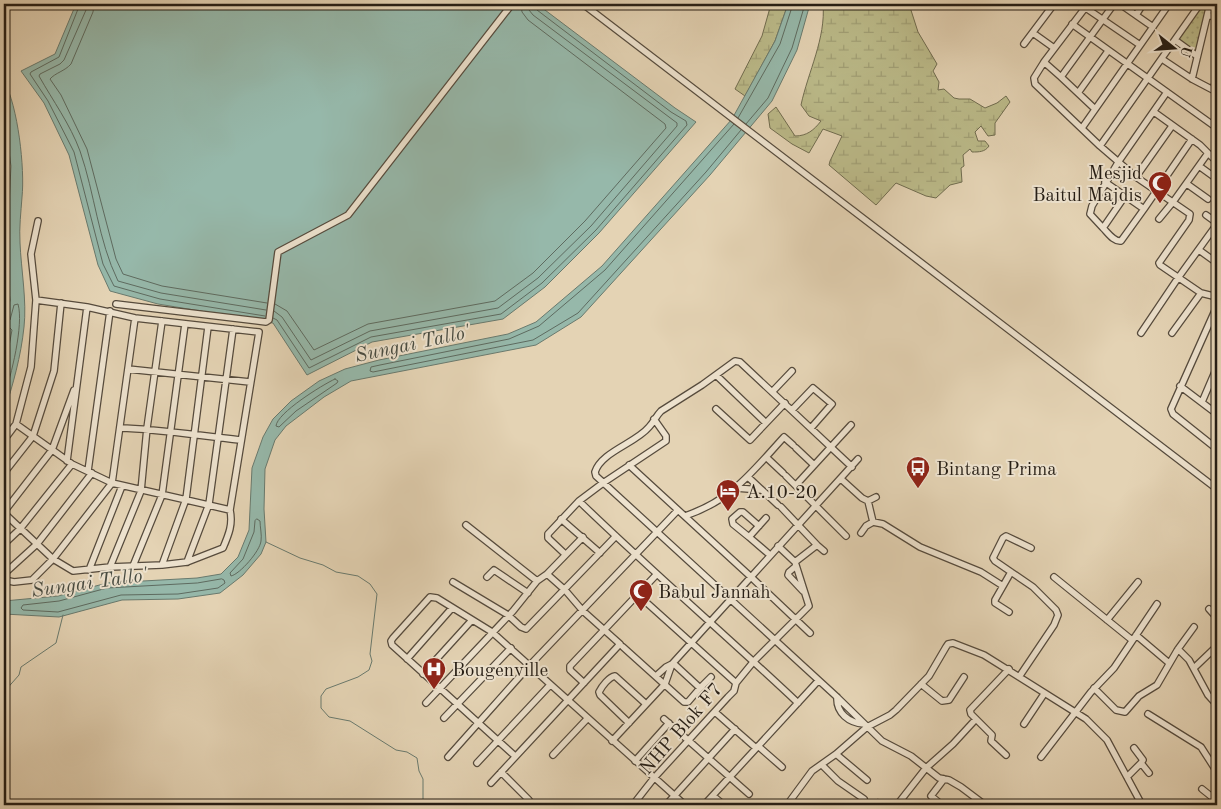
<svg xmlns="http://www.w3.org/2000/svg" width="1221" height="809" viewBox="0 0 1221 809" font-family="'Old Standard TT',serif">
<defs>
<pattern id="grass-dots" width="8" height="8" patternUnits="userSpaceOnUse" patternTransform="scale(1.25)"><rect width="8" height="8" fill="#bbba89"/><path d="M2 2h.1M6 6h.1" fill="none" stroke="#a19f75" stroke-width="1.8" stroke-linecap="round"/></pattern>
<pattern id="wetland-marsh" width="20" height="14" patternUnits="userSpaceOnUse" patternTransform="scale(1.25)"><rect width="20" height="14" fill="#bbba89"/><path d="M1 5h8M5 5V1M11 12h8M15 12V8" fill="none" stroke="#a19f75"/></pattern>
</defs>
<rect width="100%" height="100%" fill="#e4d3b4"/>
<filter id="stains"><feTurbulence type="fractalNoise" baseFrequency=".004" numOctaves="4"/><feColorMatrix values="0 0 0 0 .2 0 0 0 0 .09 0 0 0 0 .02 0 0 0 .5 -.17"/></filter>
<radialGradient id="worn" r=".72"><stop offset=".6" stop-color="#630" stop-opacity="0"/><stop offset="1" stop-color="#630" stop-opacity=".3"/></radialGradient>
<!-- grass -->
<path fill="url(#grass-dots)" stroke="#706c4f" d="M1201,4H1208L1196,53L1176,40Z"/>
<!-- wetland -->
<path fill="url(#wetland-marsh)" stroke="#706c4f" d="M771,4H788L775,41L745,96L735,89L762,36Z
M823,4H909L918,32L937,64L933,71L939,82L938,90L944,89L954,98L959,99H970L985,108L997,103L1006,96L1010,102L995,123V135L988,136L981,126L975,132L978,141H985L989,146C985,152 979,152 972,152L970,149L963,155L964,166L961,168L962,182L950,185L936,198L926,196L896,183L876,205L829,165L830,161L842,136L823,129L809,153L792,144L770,128L768,114L776,107L795,136C807,136 814,130 821,121L809,116L801,105C808,72 826,38 823,4Z"/>
<!-- water -->
<path fill="#96b8aa" stroke="#697a6e" d="M76,4H537L675,108L696,122L599,233L545,287L503,319L372,342L307,375L273,323L158,304L110,291L98,265L69,155L44,103L21,71L55,54Z
M788,4H810L797,50L772,101L710,175L581,317L536,345L351,381L324,397L286,426L275,440L265,469L264,509L266,542L261,554L243,575L220,593L178,599L122,600L59,617L4,614V601L58,596L107,583L197,578L221,574L238,557L249,530L252,468L263,437L273,419L291,401L319,381L345,369L379,360L508,334L536,322L602,266L732,119L775,41Z
M4,81C18,106 25,169 22,197C21,212 19,227 20,243C21,268 27,302 24,327C21,356 13,385 4,412V328L10,300L6,264L11,166L4,116Z"/>
<g fill="none" stroke-linecap="round" stroke-linejoin="round">
<!-- shore -->
<path stroke="#5e6b60" stroke-width="1" d="M80,4L59,57L31,72L30,74L48,101L74,152L103,264L114,286L160,299L265,316
M86,4V10L64,60L60,64L40,74L39,76C53,101 70,124 80,151C95,194 98,240 118,281L161,293L266,310
M94,4L93,12L71,64C65,71 55,73 50,79L61,95L87,149L116,259L123,274L162,286L267,303
M738,118L780,44L793,4
M734,124L605,270L539,326L509,339L380,365L371,367L370,371L373,372L533,340L578,313L706,172L741,130
M746,124L768,98L792,48L805,4
M275,304L287,311L314,350L368,324L495,301L533,273L585,221L666,128L665,124L528,20L522,12L521,4
M274,311L282,317L311,360L370,331L498,308L538,278L591,226L677,126V123L533,15L529,10L528,4
M273,318L277,320L309,368L371,337L501,314L542,283L596,230L687,125L686,121L671,112L537,10L534,4
M4,322L10,320L14,305L18,304C24,325 11,376 4,397
M4,329L10,328L12,330L4,373
M335,379L338,381L337,383L296,411L279,427L276,426C277,413 322,385 335,379Z
M257,519L260,521C260,527 262,535 261,541C260,551 240,574 231,576L230,573L243,559L254,532L255,521Z
M222,579L224,580L225,583L218,588L178,594L121,595L58,612L23,610L21,608L23,605L59,601L107,588L197,583Z"/>
<!-- stream -->
<path stroke="#697a6e" stroke-width="1" d="M266,542L300,558L323,565L336,572L358,576L370,584L377,594L370,654L372,661L369,670L358,677L326,689L321,696V708L329,717L350,721L396,750L407,752L417,758L419,771L423,779V805
M4,692L19,675L21,667L56,643L63,615"/>
<!-- minor casing -->
<g stroke="#564b3d" stroke-width="8">
<path id="minor" d="M583,4L1217,489
M1080,4L1140,45
M1088,4L1044,62L1061,77L1114,4
M1120,4L1153,27
M1136,15L1143,4
M1208,15L1217,18
M1072,24L1217,128
M1033,33L1054,48
M1175,40L1197,56
M1024,44L1054,4
M1162,59L1192,79L1213,90L1217,76
M1044,62L1034,78L1035,84L1100,146L1136,177L1190,214L1189,220L1159,263L1160,265L1201,293L1217,297
M1061,77L1095,109
M1192,79L1210,4
M1078,93L1108,51
M1154,112L1200,145L1214,159L1217,160
M1082,128L1169,4
M1100,146L1200,4
M1199,166L1217,179
M1136,177L1172,126
M1105,182L1144,209L1192,139
M1187,184L1208,199
M1125,196L1103,228L1090,214L1092,206L1119,161L1167,92
M1206,215L1217,223
M1159,219L1173,202L1208,153
M1103,228C1108,233 1114,242 1121,241L1144,209
M1199,250L1217,263
M116,304L266,322L269,320L278,252L348,215L512,4
M1217,306L1171,409L1173,414L1217,449
M1141,333L1178,278L1217,224
M1172,333L1201,293
M128,369L250,382
M716,375L766,423L785,403
M1180,386L1217,414
M772,392L792,371
M1202,402L1217,367
M716,409L750,440L766,423
M792,410L813,388L832,404L811,428
M16,424L31,367L36,300L31,254L38,221
M120,428C160,429 200,436 240,440
M4,440L16,424L72,464L112,483L230,510
M796,448L814,465
M766,457L783,473
M67,461L87,307
M852,467L740,362L735,361L702,385L661,411C656,416 654,422 649,427C636,443 601,452 595,472L596,476L837,697L882,741L911,756L939,778L949,780L961,787L985,805
M88,471L110,311
M4,473L33,436L54,371L61,303
M786,476L846,536
M748,477L778,505
M841,479L862,498L868,501L876,497
M796,485L851,425
M736,488L761,490
M579,501C650,570 726,635 798,703
M868,501L873,522
M4,512L52,450L74,390
M4,513L53,559L73,571L110,567L162,565L187,562L223,548C229,534 233,524 230,510L259,332L135,318L87,307L36,300
M685,516C732,500 752,472 784,437L793,445
M766,518L749,537L770,555
M561,519L600,553
M466,525L537,581
M861,533L866,526L873,522L883,524L920,547L981,572L1003,586
M749,537L733,524L732,519L740,512H743L759,526
M4,544L20,529L72,464
M817,545L824,551
M778,546L795,562
M565,554L548,538V534L579,501L603,483L666,441V436L654,419
M187,562L209,504L233,329
M162,565L186,499L208,327
M133,566L162,495L185,324
M796,566L789,572L788,575L803,591
M110,567L141,491L147,428L162,321
M89,570L122,486
M4,574L37,544L92,473
M487,577L494,570L528,593
M1054,577L1132,640
M4,580L14,582L32,580L53,559L112,483L135,318
M453,582L508,615L521,627L526,629L616,536
M1209,609L1217,618
M1009,612L995,603V600L1011,572
M1107,620L1138,582
M810,633L751,577L858,459
M1136,635L1169,663
M623,647L684,702H688L700,688L673,663
M1178,649L1189,660L1208,695L1217,705
M407,659L452,608
M1194,668L1217,646
M423,674L472,620
M656,676L666,667L672,664L751,577L678,510
M1019,677L1054,625L1058,615L1056,610L1033,587L995,561L993,558L1003,538L1006,536L1031,548
M584,683L570,670V666L657,574
M736,683L754,661L809,606L795,562L817,545L781,507
M921,684L942,701L949,700L964,677
M700,688L711,677
M1094,688L1116,710L1125,712L1139,696L1157,685L1178,649L1194,627
M837,697C836,713 849,723 864,724
M426,703L513,611L537,581L547,574
M715,712L756,748
M1148,714L1201,747L1217,772
M444,718L511,648
M664,719L749,794
M629,723L600,695L599,692C602,686 609,677 615,676L646,704
M1024,724L1044,694
M612,741L665,684L672,664
M758,746L782,767
M1134,748L1143,760L1141,763
M836,754L867,780
M553,755L587,719
M1006,755L991,741L992,735L971,714L970,710L1009,669
M515,756L392,645L391,641L393,638L430,597L437,598L492,632L685,805
M448,757L530,665L678,510L629,465
M1041,757L1091,692L1114,668L1157,604
M635,761L669,723
M477,763L550,685
M822,765L838,781L864,799
M501,772L529,800
M1127,777L1141,763L1149,773
M491,783L620,644L583,611L565,590L547,574L583,537
M1202,789L1217,801
M713,796L724,805
M636,801L654,778L728,697L734,691L736,683L637,594
M878,803L881,805
M666,805L735,729
M704,805L818,681
M787,805L812,771L836,754L867,727L890,715L896,710L929,676L946,647L948,644L953,643L984,655L1086,719L1107,740L1142,805
M897,805L926,768L953,744L976,719
M942,805L931,796L944,779"/>
</g>
<!-- minor -->
<use href="#minor" stroke="#ede2ce" stroke-width="5.5"/>
</g>
<!-- icons -->
<defs>
<g id="mosque-pin" transform="scale(1.25)"><path d="M0 17L-7.5 6A9.5 9.5 0 1 1 7.5 6Z" fill="#8f2418" stroke="#ede2ce"/><path d="M3.5-4.9A6 6 0 1 0 3.5 4.9A5 5 0 1 1 3.5-4.9Z" fill="#fff"/></g>
<g id="bus-pin" transform="scale(1.25)"><path d="M0 17L-7.5 6A9.5 9.5 0 1 1 7.5 6Z" fill="#8f2418" stroke="#ede2ce"/><path d="M-5-6H5V4H4V6H2V4H-2V6H-4V4H-5ZM-3.5-4V0h7V-4ZM-3.5 1.2v1.5H-2V1.2ZM2 1.2v1.5H3.5V1.2Z" fill="#fff"/></g>
<g id="hotel-pin" transform="scale(1.25)"><path d="M0 17L-7.5 6A9.5 9.5 0 1 1 7.5 6Z" fill="#8f2418" stroke="#ede2ce"/><path d="M-6-4.5h1.5V1H6V5H4.5V3h-9V5H-6ZM-4 0a1.8 1.8 0 1 1 3.6 0ZM.5 0V-2.5h3Q6-2.5 6 0Z" fill="#fff"/></g>
<g id="hospital-pin" transform="scale(1.25)"><path d="M0 17L-7.5 6A9.5 9.5 0 1 1 7.5 6Z" fill="#8f2418" stroke="#ede2ce"/><path d="M-5-5h3v3.5h4V-5h3V5h-3V1.5h-4V5h-3Z" fill="#fff"/></g>
</defs>
<g fill-rule="evenodd">
<use href="#mosque-pin" x="1160" y="183"/>
<use href="#bus-pin" x="918" y="468"/>
<use href="#hotel-pin" x="728" y="491"/>
<use href="#mosque-pin" x="641" y="591"/>
<use href="#hospital-pin" x="434" y="669"/>
</g>
<g text-anchor="middle" stroke-width="4" stroke-linejoin="round" paint-order="stroke">
<!-- poi labels -->
<g font-size="19" fill="#261e15" stroke="#ede2ce" text-anchor="start">
<text x="1142" y="179" text-anchor="end">Mesjid<tspan x="1142" dy="22">Baitul Majdis</tspan></text>
<text x="936" y="475">Bintang Prima</text>
<text x="746" y="498">A.10-20</text>
<text x="658" y="598">Babul Jannah</text>
<text x="452" y="676">Bougenville</text>
</g>
<!-- street labels -->
<g font-size="19" fill="#261e15" stroke="#ede2ce">
<text transform="translate(680 728) rotate(-49)" y="7">NHP Blok F7</text>
</g>
<!-- water labels -->
<g font-size="20" font-style="italic" fill="#484c42" stroke="#ede2ce">
<text transform="translate(412 343) rotate(-12)" y="7">Sungai Tallo'</text>
<text transform="translate(89 582) rotate(-8)" y="7">Sungai Tallo'</text>
</g>
</g>
<!-- margin -->
<rect width="1221" height="809" fill="none" stroke="#e4d3b4" stroke-width="20"/>
<rect x="5" y="5" width="1211" height="799" fill="none" stroke="#261e15" stroke-width="2.5"/>
<rect x="10" y="10" width="1201" height="789" fill="none" stroke="#261e15"/>
<!-- north arrow -->
<g transform="translate(1174 48) rotate(107)" stroke="#ede2ce" stroke-width="4" paint-order="stroke">
<path d="M0-4L9 19L0 12L-9 19Z" fill="#261e15"/>
<text y="-8" font-size="14" font-weight="bold" text-anchor="middle" fill="#261e15">U</text>
</g>
<rect width="100%" height="100%" filter="url(#stains)"/>
<rect width="100%" height="100%" fill="url(#worn)"/>
</svg>
